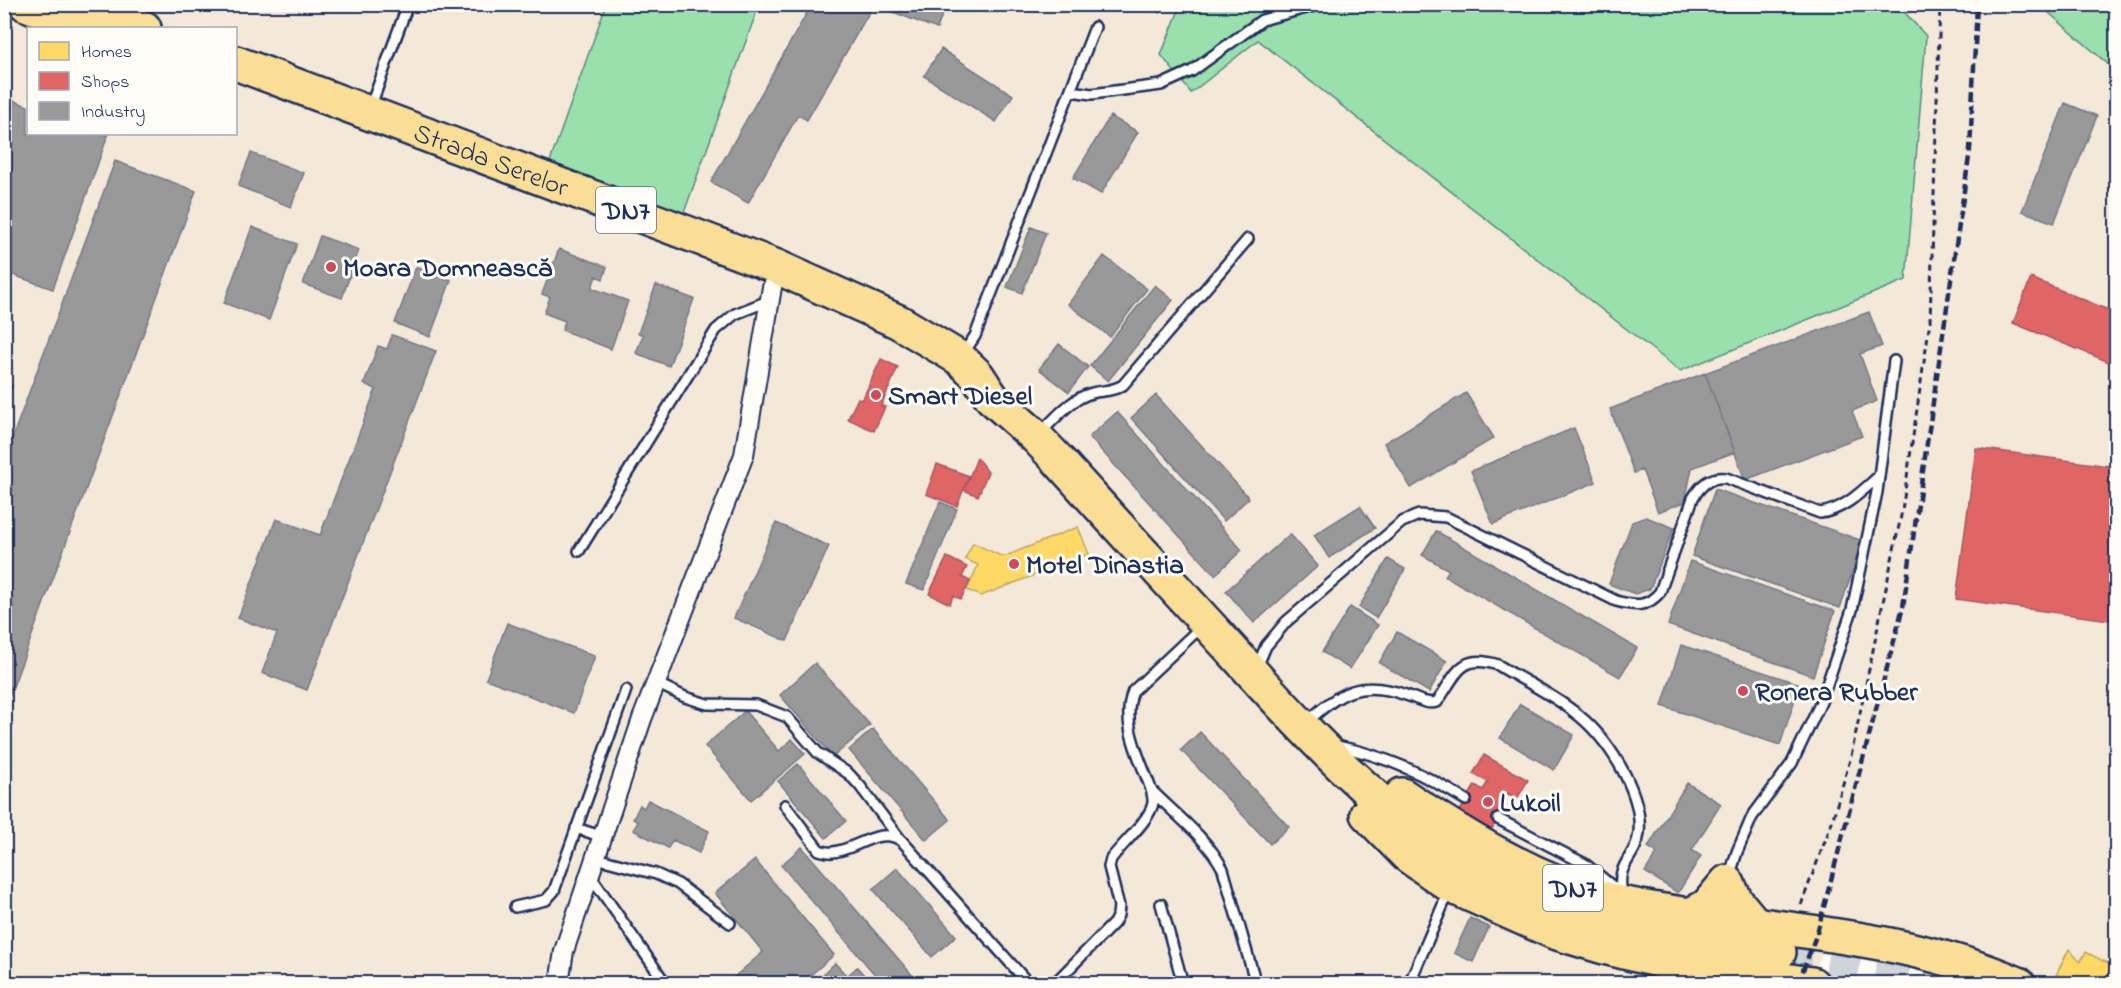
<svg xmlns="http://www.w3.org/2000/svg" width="2121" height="988" viewBox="0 0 2121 988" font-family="'Indie Flower',sans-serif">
<rect width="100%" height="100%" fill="#fdfcf7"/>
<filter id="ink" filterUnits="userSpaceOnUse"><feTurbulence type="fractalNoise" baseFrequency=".0167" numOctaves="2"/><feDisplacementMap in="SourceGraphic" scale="12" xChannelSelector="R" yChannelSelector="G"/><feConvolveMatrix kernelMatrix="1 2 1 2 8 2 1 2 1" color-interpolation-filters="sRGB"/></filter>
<g filter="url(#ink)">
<!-- built -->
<path fill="#f4e8d8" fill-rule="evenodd" d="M5,5H606L547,169L682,218L759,5H1181L1161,55L1191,92L1258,40L1680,371L1926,37L1898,5H2040L2116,71V983H2010L2022,964L1832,923L1811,984H5ZM28,28H236V134H28Z"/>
<!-- green -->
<path fill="#9ae0ad" stroke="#5a8886" stroke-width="1.5" d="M606,5H759L682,218L547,170Z
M1181,5H1898L1926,36L1906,280L1680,371L1258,40L1191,93L1161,55Z
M2040,5H2116V71Z"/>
<!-- homes -->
<path fill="#ffd966" stroke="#bba664" stroke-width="1.5" d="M1078,527L1089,554L981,596L967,590L978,565L965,559L973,543L1003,557Z
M2069,949L2080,962L2086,952L2111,965L2109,972L2116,977V984H2066L2070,977L2056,975Z"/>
<!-- shops -->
<path fill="#e06666" stroke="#a55664" stroke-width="1.5" d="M2031,278L2116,313V365L2013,323Z
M881,359L898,367L881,406L885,407L874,431L848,419L858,398L862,400Z
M1976,448L2116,467V621L1956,599Z
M977,458L988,472L978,496L964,490Z
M937,464L969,476L957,506L926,494Z
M947,557L967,567L962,577L970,581L961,599L953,596L950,604L929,594Z
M1484,755L1528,780L1517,799L1507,793L1501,802L1506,805L1489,834L1457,816L1475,785L1483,790L1488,782L1473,774Z"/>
<!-- industry -->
<path fill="#999" stroke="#737987" stroke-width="1.5" d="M812,4H874L807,120L798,115L748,203L711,182Z
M876,4H896L893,12Z
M896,4H946L937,29L893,12Z
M1140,4H1164L1160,13Z
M941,49L1013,95L996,122L924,76Z
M4,97L28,106V134H103L108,135L53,289L4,272Z
M2065,103L2097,116L2054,223L2022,211Z
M1110,116L1138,132L1101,194L1073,178Z
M251,153L304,173L291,207L238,186Z
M115,161L196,191L4,711V460Z
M252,227L297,244L269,320L224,303Z
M1031,227L1046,233L1022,293L1007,287Z
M320,236L359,250L342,298L303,284Z
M559,249L607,267L603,279L596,276L592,288L628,301L611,349L562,330L565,321L544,313L550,297L542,294Z
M1104,256L1147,289L1110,337L1068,304Z
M416,267L451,280L430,337L395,323Z
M656,285L694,299L669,366L636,353L643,335L638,333Z
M1155,285L1173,300L1108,381L1090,366Z
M1869,312L1882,346L1860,354L1877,401L1852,411L1862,436L1745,480L1705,373Z
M392,335L436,351L307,690L262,673L277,633L238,618L276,519L320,535L376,389L364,384L378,346L387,349Z
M1059,344L1088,367L1069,392L1039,369Z
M1705,373L1735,452L1692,468L1685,502L1658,512L1642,470L1634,473L1610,409Z
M4,383L12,386L4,406Z
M1466,393L1494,438L1411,488L1384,443Z
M1156,395L1249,498L1224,521L1131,418Z
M1117,412L1242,550L1215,575L1089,437Z
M1574,428L1596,482L1493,524L1471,471Z
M1715,489L1863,541L1840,608L1692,556Z
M940,502L957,509L924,590L906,584Z
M1360,506L1375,528L1329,558L1314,535Z
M1646,517L1674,528L1650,589L1635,594L1609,584L1632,522Z
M776,523L829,546L787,641L734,618Z
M1436,531L1637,648L1620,677L1445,576L1449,570L1422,555Z
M1290,534L1318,566L1254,623L1226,591Z
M1388,559L1405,569L1376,618L1359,607Z
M1690,561L1835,611L1813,676L1668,625Z
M1350,607L1378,625L1350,669L1322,652Z
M507,623L595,656L574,713L486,679Z
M1397,632L1447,661L1429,692L1379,663Z
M1681,645L1800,684L1780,745L1662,706Z
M815,663L870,725L833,757L780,695Z
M1520,704L1574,735L1554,770L1500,738Z
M745,711L779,751L792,739L805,754L751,800L705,746Z
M873,729L950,820L926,840L849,750Z
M1200,732L1289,827L1270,844L1181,750Z
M798,764L846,821L826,838L778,781Z
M1687,783L1721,804L1692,850L1701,856L1678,893L1645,872L1657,853L1648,847Z
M648,800L709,831L699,853L673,840L668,848L633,830L638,822L633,819L640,805L644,808Z
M802,847L920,984H883L781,865Z
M755,860L834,955L800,984H726L763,952L715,893Z
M897,868L956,936L932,957L873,889Z
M1470,918L1489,927L1473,962L1454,953Z
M835,963L847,976L857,967L872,984H813Z"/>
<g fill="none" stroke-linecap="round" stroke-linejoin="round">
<!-- highway-tunnel -->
<path stroke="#d0d3d8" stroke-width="33" stroke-dasharray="33 16" stroke-linecap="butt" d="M1779,952L1892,973L1929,984"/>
<!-- lane casing -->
<g stroke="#1b2f5e" stroke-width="14">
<path id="lane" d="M1071,91L1092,94L1161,85L1192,71L1262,20L1321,4
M370,108L408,4
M963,354L975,336L1095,27
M1040,433C1056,418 1070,399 1092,393C1103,390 1112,392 1123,385L1248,239
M579,551L716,330L735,314L768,301
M1257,667L1266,646L1286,622L1402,522L1419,515L1446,517L1616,601C1635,606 1647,608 1660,592L1693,498C1701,485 1710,476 1726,478L1820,513C1844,510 1862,491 1879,476
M656,683L685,697L707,704L756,705L787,717L818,753L849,774L860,786L900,839
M1306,723C1339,692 1360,679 1406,695C1416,698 1426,705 1437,702C1456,676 1459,652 1498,665C1522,680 1550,693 1573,711C1606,735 1643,791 1639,833C1636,859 1615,863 1622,893
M1337,746C1386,756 1424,774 1466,800
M1151,790C1175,814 1207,838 1223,869L1256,984
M785,805L819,850C823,851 829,853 833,852C856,850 880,825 902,841L1029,984
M1498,819L1585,864L1617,890
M576,828L603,837
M596,858L656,874L678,884L730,923
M590,875L666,984
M1729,878L1737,852L1752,817L1792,763L1821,702L1852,610L1877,492L1894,361
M1161,904L1183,984
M515,907L546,900L554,891L626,690
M1054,984L1114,923L1118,915L1119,906L1109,867L1111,859C1122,844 1150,820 1153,803C1154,794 1149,784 1146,776C1135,748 1122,720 1133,691L1201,627
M1409,984L1449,891"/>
</g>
<!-- street casing -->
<g stroke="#1b2f5e" stroke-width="22">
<path id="street" d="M559,984L564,951L642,719L744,455L772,287"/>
</g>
<!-- highway casing -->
<g stroke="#1b2f5e" stroke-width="38">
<g id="highway">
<path d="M26,4L89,28"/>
<path d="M80,4L144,28"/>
<path id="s1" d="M236,63L777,267L899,322L959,358L977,375L992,398L1036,437L1057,459C1113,521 1170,583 1226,644C1318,745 1413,853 1543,903C1618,932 1700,939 1779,952"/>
<path d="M1402,795C1466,838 1533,879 1608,900C1648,910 1689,915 1730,921C1828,934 1926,944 2018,984"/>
<path d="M1367,814L1407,855L1451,886L1554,932L1604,947L1673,964L1812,984"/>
<path d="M1690,915L1707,906L1727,882L1736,901L1755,924"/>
</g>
</g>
<!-- path -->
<path stroke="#1b2f5e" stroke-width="3" stroke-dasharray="6 4.5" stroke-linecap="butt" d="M1801,905L1831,825L1851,756L1902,511L1930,321L1940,4"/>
<!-- lane -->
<use href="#lane" stroke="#fdfcf7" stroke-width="9"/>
<!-- street -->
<use href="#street" stroke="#fdfcf7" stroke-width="18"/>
<!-- highway -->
<use href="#highway" stroke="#fbde96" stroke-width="33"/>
<!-- rail -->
<path stroke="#1b2f5e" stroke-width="4.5" stroke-dasharray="9 4.5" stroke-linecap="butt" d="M1798,984L1817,933L1903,607L1970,150L1977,4"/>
</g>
</g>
<!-- markers -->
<g fill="#d1495b" stroke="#fdfcf7" stroke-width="2">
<circle cx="331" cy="267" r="6"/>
<circle cx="876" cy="395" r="6"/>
<circle cx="1014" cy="564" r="6"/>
<circle cx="1743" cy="691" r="6"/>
<circle cx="1488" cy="802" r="6"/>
</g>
<g text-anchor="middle" stroke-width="6" stroke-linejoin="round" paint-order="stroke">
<!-- shield labels -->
<g fill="#fdfcf7" stroke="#5f6c8c" stroke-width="1.5">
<rect x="596" y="187" width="60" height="46" rx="4.5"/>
<rect x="1543" y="865" width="60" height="46" rx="4.5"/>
</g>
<g font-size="26" font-weight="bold" fill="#1b2f5e">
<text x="626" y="219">DN7</text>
<text x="1573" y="897">DN7</text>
</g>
<!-- street labels -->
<g font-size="27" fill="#1b2f5e" stroke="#fdfcf7">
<text dy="9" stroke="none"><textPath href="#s1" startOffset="273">Strada Serelor</textPath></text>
</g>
<!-- poi labels -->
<g font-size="27" font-weight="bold" fill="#1b2f5e" stroke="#fdfcf7" text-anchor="start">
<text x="343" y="276">Moara Domnească</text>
<text x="888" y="404">Smart Diesel</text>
<text x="1026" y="573">Motel Dinastia</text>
<text x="1755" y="700">Ronera Rubber</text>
<text x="1500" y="811">Lukoil</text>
</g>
</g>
<!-- margin -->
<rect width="2121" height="988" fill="none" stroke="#fdfcf7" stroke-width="24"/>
<rect x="12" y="12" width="2097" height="964" fill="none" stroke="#1b2f5e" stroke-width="2" filter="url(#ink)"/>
<!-- legend -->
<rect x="27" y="27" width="210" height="108" fill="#fdfcf7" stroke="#a3aaba" stroke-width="1.5"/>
<rect x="39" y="42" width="30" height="18" fill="#ffd966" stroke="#a3aaba" stroke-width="1.5"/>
<text x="81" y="57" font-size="18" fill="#1b2f5e">Homes</text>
<rect x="39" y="72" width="30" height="18" fill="#e06666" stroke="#a3aaba" stroke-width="1.5"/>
<text x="81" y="87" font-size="18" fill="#1b2f5e">Shops</text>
<rect x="39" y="102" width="30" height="18" fill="#999999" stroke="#a3aaba" stroke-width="1.5"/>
<text x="81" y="117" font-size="18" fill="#1b2f5e">Industry</text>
</svg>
